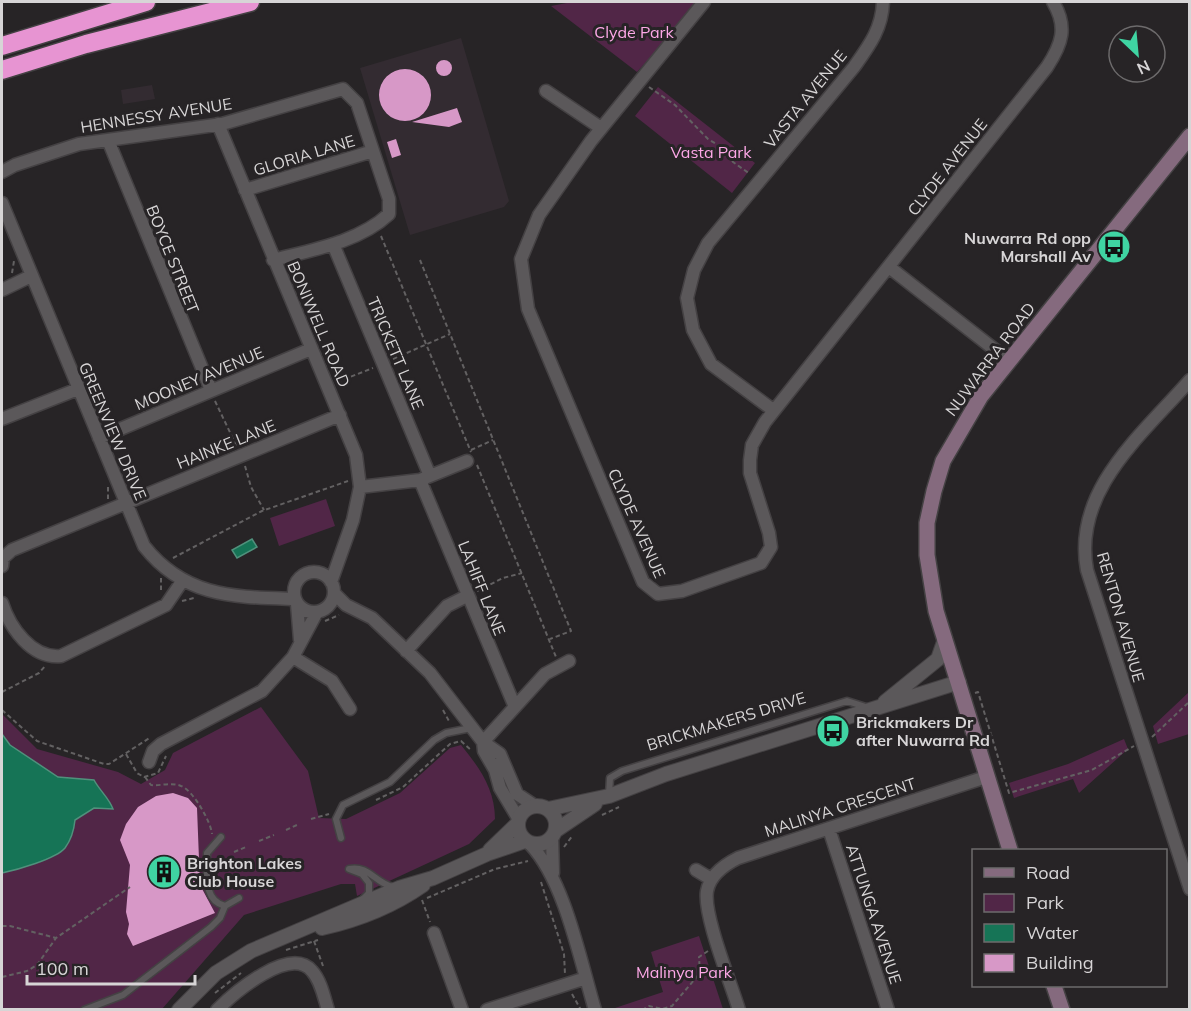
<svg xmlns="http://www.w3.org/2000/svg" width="1191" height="1011" viewBox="0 0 1191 1011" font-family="Mulish,sans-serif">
<rect width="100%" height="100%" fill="#272426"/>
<!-- built -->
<path fill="#332b31" d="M461,38L509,201L504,207L410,235L360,68Z
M152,85L155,99L123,104L121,90Z"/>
<!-- green -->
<path fill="#512647" d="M572,2H701L637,72L551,6Z
M658,87L755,163L732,193L635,116Z
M326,499L335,526L279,546L270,518Z
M1189,692V734L1158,744L1153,726Z
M261,707L308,771L319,818L346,819L400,793L450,748L461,745C479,767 495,789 495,819L469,844L357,896L355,884H341L244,915L162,1009H2V714L37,749L118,772L141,784L165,770L173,753Z
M1124,739L1128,749L1079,793L1073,779L1014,798L1009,783L1068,764Z
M699,936L723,1009H612L663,992L651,952Z"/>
<!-- water -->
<path fill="#167456" stroke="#50917c" stroke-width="1.5" d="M252,539L257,547L237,558L232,550Z
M2,734L10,745L58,777L94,780C100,791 109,798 113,809L94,808L75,820C74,830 71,840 65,848C56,859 16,870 2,873Z"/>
<!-- building -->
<path fill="#d798c7" d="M436 68a8 8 0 1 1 16 0a8 8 0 1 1-16 0Z
M379 95a26 26 0 1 1 52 0a26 26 0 1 1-52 0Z
M457,108L462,122L449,127L412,122Z
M396,139L401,155L392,158L387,142Z
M173,793L188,798L197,808L200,885L215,913L133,946L127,934L129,924L126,912L130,865L120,840L126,824L138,807L156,796Z"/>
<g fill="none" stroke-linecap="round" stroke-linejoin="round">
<!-- service casing -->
<g stroke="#444143" stroke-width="9">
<path id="service" d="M609,795L610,778L622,771L847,701L869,708
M221,837L207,853C208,873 202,900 225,906L239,898
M341,838L336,819L343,805L390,782L434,740L446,733L471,728
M349,869L362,874L369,883V893L363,899
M349,869C369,865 375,883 393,887
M84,1010L123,995L211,927L220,918L225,906"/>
</g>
<!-- minor casing -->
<g stroke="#444143" stroke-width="15">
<path id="minor" d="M704,2L591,141L539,215L521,259L528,309L643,582L658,594L682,591L761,563L771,547L769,533L750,473V460L752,445L765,422L1047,67C1062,44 1068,27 1053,2
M546,91L601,128
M218,124L356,455L360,487L353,520L331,582
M108,140L211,390
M2,172L15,165L79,144L222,124L343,89L357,103L389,199V214C359,242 312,250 273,260
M245,190L373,151
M2,203L144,546C185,598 235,597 295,599
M333,244L430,476
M889,267L1008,360
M2,290L31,276
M1190,380C1143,434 1072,490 1087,570L1190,889
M773,410L711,364L693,330L687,298L694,270L708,243L854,67C869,46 882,29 883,2
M2,419L78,389
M99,438L311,349
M420,480L515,707
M360,487L420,480L467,461
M2,566L3,558L12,550L340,415
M294 592a20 20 0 1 1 40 0a20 20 0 1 1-40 0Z
M334,593L346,605L372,618L430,673L483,742L500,754L517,794L535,806
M2,603C10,628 32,659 61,656L166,605L183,580
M297,604L300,640
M406,651L447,606L467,596
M293,657L332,681L350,709
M483,742L545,674L569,661
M483,742L484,751L495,770L500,788L518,818
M149,762L153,751L161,744L262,691L293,657L317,612
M829,829L888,1010
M552,837L553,873
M530,844C565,881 580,960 595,1010
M696,870L711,879
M434,933L462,1010
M217,1010C234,993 290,945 312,971C321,981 324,997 328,1010
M487,1010L586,978
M739,1010C731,983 703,915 707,891C710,875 724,865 738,858L986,777"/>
</g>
<!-- tertiary casing -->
<g stroke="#444143" stroke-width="16">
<path id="tertiary" d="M885,702L938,659L945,639
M518 825a19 19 0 1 1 38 0a19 19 0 1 1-38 0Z
M548,809L609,796L666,774L959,682
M555,831L595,804
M490,850L517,824
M322,928C358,920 393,906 423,885
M179,1010L216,973L251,951L399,888L433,878L487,854L525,841"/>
</g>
<!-- secondary casing -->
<g stroke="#444143" stroke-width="18">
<path id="secondary" d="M1010,850L936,611L927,555V523L934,491L943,461L981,396L1190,136
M1054,986L1062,1010"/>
</g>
<!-- motorway casing -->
<g stroke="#444143" stroke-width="21">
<path id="motorway" d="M2,46L146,2
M2,70L86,44L250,2"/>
</g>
<!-- path -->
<path stroke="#636162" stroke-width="2" stroke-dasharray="4.5 3" stroke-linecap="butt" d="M649,87L675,105L708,139L725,149L733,162L750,174
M381,236L471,452
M420,260L571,631L550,639
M12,273L14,261
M393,359L450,334
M337,382L373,368
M215,401L237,447
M471,450L493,440
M477,465L556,657
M245,466L251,487L264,510
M108,487V499
M173,558L262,511L348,481
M161,590V578
M477,591L503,578L522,573
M182,601L194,598
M325,621L339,615
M2,692L39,673L46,665
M975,693L978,692L1009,793L1092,770L1134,746
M2,710L37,741L104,764H109L151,737
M443,710L450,723
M1152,737L1190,701
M126,754L137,773L144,777L158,773L166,756
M145,777L151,785C161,786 172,782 181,786C193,790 211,822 212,834
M376,800L403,787L450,744L461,741L472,751
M602,815L619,807
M311,819L329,814
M286,830L299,824
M259,841L274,835
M564,847L573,835
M234,852L246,847
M541,882L564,954L565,974
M427,898L495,869L528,861
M422,900L430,922
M2,926H10L56,938
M314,941L323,966
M286,950L318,940
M2,977L27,971L37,965L56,938L130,887
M215,993L241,973
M572,994L581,1010
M642,1010L649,1006L662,1009L672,1006L700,973L699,957L708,951"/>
<!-- service -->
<use href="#service" stroke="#5b585a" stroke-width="6"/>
<!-- minor -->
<use href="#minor" stroke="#5b585a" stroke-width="12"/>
<!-- tertiary -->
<use href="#tertiary" stroke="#5b585a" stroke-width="14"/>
<!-- secondary -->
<use href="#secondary" stroke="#856a7e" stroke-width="15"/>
<!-- motorway -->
<use href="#motorway" stroke="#e794d2" stroke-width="18"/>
</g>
<!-- icons -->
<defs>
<g id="bus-disc" transform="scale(1.725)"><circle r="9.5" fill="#3fd4a2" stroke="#272426"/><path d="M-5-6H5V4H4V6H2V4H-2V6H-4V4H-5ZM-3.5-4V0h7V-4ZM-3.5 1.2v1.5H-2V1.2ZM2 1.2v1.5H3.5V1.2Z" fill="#111"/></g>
<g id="building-disc" transform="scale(1.725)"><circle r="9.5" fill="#3fd4a2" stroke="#272426"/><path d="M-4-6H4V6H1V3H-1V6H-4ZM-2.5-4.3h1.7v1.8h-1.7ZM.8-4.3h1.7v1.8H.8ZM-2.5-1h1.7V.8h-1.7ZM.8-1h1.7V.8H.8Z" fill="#111"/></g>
</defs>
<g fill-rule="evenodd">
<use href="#bus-disc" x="1114" y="247"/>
<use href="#bus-disc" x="833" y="731"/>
<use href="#building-disc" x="164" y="872"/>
</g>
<g text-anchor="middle" stroke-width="6" stroke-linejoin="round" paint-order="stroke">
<!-- park labels -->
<g font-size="16" fill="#fda8e7" stroke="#272426">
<text x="634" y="38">Clyde Park</text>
<text x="711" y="158">Vasta Park</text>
<text x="684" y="978">Malinya Park</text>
</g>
<!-- street labels -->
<g font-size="16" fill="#d7d5d6" stroke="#272426">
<text transform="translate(805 99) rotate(-51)" y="6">VASTA AVENUE</text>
<text transform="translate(156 115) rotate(-9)" y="6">HENNESSY AVENUE</text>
<text transform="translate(304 155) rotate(-17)" y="6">GLORIA LANE</text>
<text transform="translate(947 167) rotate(-52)" y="6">CLYDE AVENUE</text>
<text transform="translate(173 259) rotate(68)" y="6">BOYCE STREET</text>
<text transform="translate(319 324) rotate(67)" y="6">BONIWELL ROAD</text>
<text transform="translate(396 353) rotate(67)" y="6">TRICKETT LANE</text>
<text transform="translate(990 359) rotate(-53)" y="6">NUWARRA ROAD</text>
<text transform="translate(199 378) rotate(-23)" y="6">MOONEY AVENUE</text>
<text transform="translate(113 431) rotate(67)" y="6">GREENVIEW DRIVE</text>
<text transform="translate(226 444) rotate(-22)" y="6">HAINKE LANE</text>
<text transform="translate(637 523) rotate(66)" y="6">CLYDE AVENUE</text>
<text transform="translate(482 588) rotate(68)" y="6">LAHIFF LANE</text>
<text transform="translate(1121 617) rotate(74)" y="6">RENTON AVENUE</text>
<text transform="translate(726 721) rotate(-17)" y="6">BRICKMAKERS DRIVE</text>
<text transform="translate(840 807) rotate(-18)" y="6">MALINYA CRESCENT</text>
<text transform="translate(874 914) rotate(72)" y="6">ATTUNGA AVENUE</text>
</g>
<!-- poi labels -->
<g font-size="16" font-weight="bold" fill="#d7d5d6" stroke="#272426" text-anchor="start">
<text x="1091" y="244" text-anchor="end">Nuwarra Rd opp<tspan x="1091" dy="18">Marshall Av</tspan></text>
<text x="856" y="728">Brickmakers Dr<tspan x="856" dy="18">after Nuwarra Rd</tspan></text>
<text x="187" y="869">Brighton Lakes<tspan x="187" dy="18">Club House</tspan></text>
</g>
</g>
<!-- border -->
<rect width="1191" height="1011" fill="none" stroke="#d7d5d6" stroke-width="6"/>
<!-- legend -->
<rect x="972" y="849" width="195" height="138" fill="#272426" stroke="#6d6b6c" stroke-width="1.5"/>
<rect x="984" y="868" width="30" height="9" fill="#856a7e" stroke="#6d6b6c" stroke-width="1.5"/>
<text x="1026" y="879" font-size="18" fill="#d7d5d6">Road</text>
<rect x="984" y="894" width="30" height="18" fill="#512647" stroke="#6d6b6c" stroke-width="1.5"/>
<text x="1026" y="909" font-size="18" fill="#d7d5d6">Park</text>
<rect x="984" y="924" width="30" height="18" fill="#167456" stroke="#6d6b6c" stroke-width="1.5"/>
<text x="1026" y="939" font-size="18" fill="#d7d5d6">Water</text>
<rect x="984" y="954" width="30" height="18" fill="#d798c7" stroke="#6d6b6c" stroke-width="1.5"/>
<text x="1026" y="969" font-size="18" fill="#d7d5d6">Building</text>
<!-- north arrow -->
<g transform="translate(1137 54) rotate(154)"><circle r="28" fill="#272426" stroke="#6d6b6c" stroke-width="1.5"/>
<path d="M0-4.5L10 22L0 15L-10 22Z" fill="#3fd4a2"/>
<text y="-9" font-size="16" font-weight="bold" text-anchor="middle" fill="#d7d5d6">N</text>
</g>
<!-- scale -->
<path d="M27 975v9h168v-9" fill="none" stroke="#d7d5d6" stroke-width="3"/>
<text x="36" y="975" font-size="18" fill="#d7d5d6" stroke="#272426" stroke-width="4.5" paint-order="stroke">100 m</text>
</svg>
